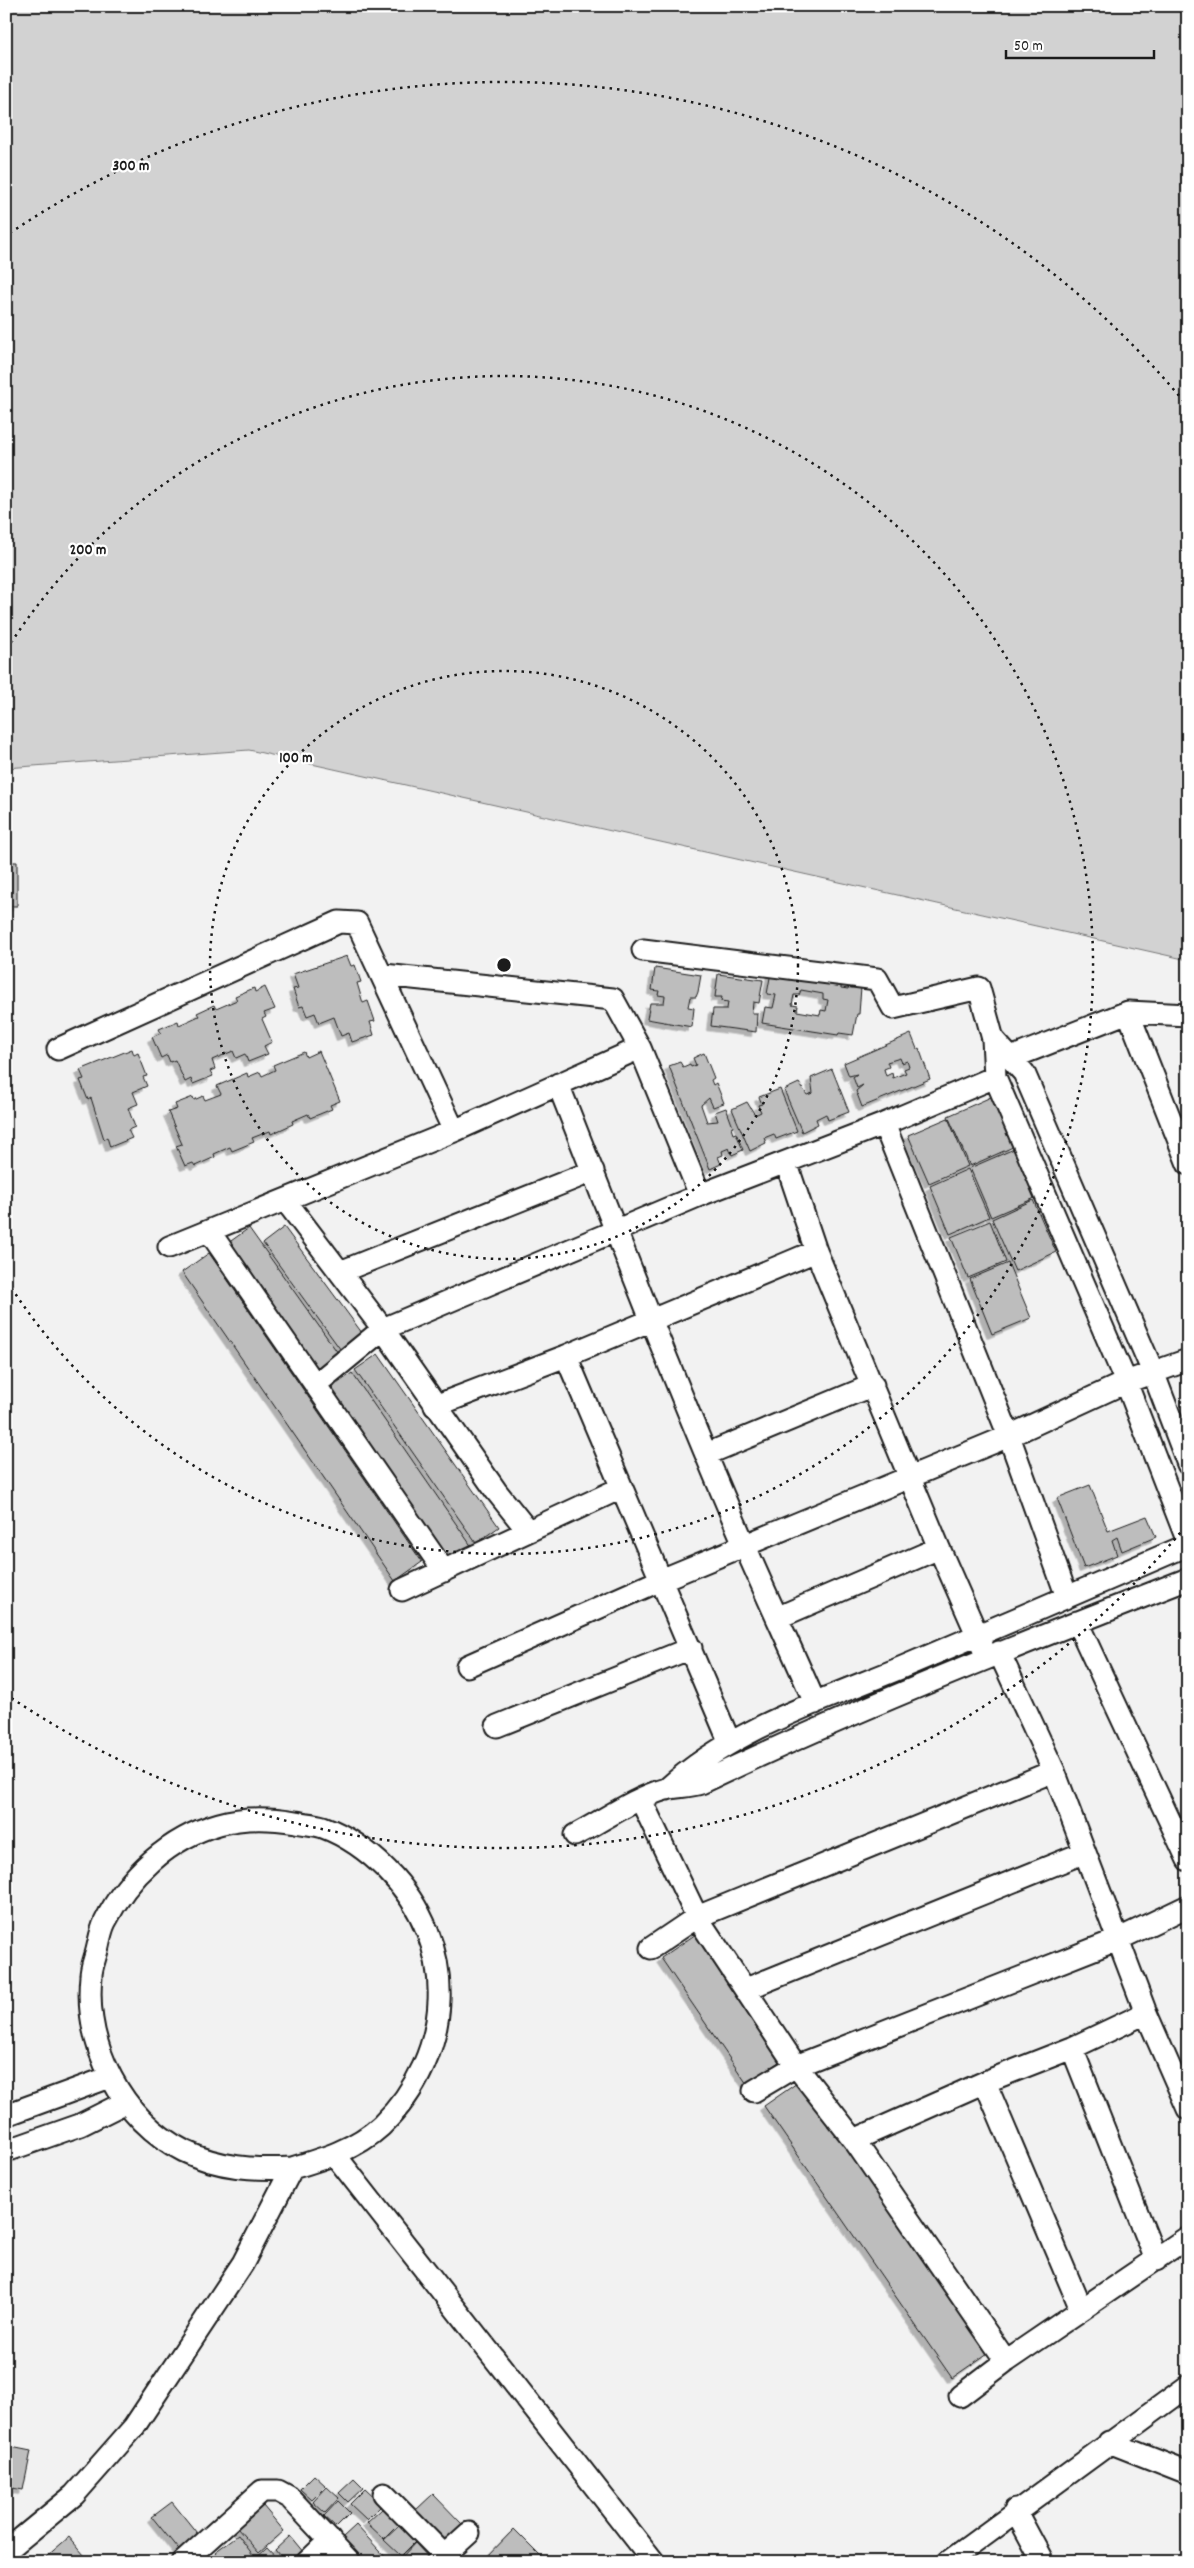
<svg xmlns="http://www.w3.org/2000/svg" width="1194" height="2568" viewBox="0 0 1194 2568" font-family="Dekko,sans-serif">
<defs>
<filter id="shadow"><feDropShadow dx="-4.5" dy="4.5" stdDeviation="0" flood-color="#0004"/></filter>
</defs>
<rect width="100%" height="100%" fill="#f2f2f2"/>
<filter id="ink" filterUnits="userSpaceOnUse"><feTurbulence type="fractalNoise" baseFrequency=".02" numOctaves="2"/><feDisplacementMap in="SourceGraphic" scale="10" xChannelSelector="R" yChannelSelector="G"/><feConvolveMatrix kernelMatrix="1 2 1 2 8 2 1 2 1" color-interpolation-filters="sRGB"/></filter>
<g filter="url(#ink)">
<!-- green -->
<path fill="#d2d2d2" stroke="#777" d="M6,6H1188V960L249,750L6,768Z"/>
<!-- building -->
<path fill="#bdbdbd" stroke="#1c1c1c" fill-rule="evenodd" filter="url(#shadow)" d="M6,862H17V906H6Z
M347,956L351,966L355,965L361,982L357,983L363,1003L368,1001L375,1021L370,1022L374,1035L352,1042L349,1033L341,1036L334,1017L319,1023L315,1013L307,1016L303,1006L299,1007L293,989L298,988L293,974Z
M655,968L701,975L698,992L696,997H690L688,1007L694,1008L692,1027L647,1019L650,1003H664L665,996L658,995L659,991L652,990Z
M771,972L841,983V988L848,989L849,985L861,987L859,1014H857L853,1035L839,1033L838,1035L762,1023L765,1007L773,1008L776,995L767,994ZM801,990L823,994V999L828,1000L826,1011L821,1010L820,1015L797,1011L798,1006L792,1005L794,995H799Z
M718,974L763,980L759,1003L753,1002L752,1013H757L756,1032L711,1026L713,1009H727L728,1002L721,1001L722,997H715Z
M265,987L275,1009L264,1013L266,1017L262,1019L272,1042L264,1046L268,1054L248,1062L245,1054L236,1058L233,1051L212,1060L215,1069L210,1071L213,1076L193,1084L191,1079L185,1082L175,1060L170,1062L167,1055L161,1058L152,1037L161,1033L159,1029L178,1021L179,1025L199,1016L197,1013L214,1005L216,1009L237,1000L235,996L254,988L255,992Z
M911,1034L917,1049L919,1048L930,1079L862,1107L856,1091L863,1085L857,1088L853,1077L857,1074L849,1076L844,1063Z
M132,1049L134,1055L138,1053L147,1076L143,1077L147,1086L133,1092L138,1104L128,1108L135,1127L128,1130L132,1138L110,1147L107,1137L104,1139L91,1098L88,1100L80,1080L84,1079L80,1070Z
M319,1051L340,1101L330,1105L332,1109L310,1118L308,1114L292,1121L293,1124L271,1134L270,1131L252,1138L254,1142L232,1151L230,1147L214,1154L215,1157L195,1166L193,1163L185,1166L176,1146L182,1144L168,1112L177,1109L175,1104L193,1097L194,1100L203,1096L205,1100L221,1094L217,1086L247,1073L248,1077L260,1072L262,1076L275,1070L273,1065L304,1052L306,1057Z
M704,1053L714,1078L711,1080L713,1085L716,1083L724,1103L713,1107L709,1098L701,1105L707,1122L718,1121L715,1112L726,1108L733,1127L731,1128L733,1134L736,1133L743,1150L732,1155L729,1148L722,1151L723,1155L718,1157L721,1164L710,1169L669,1066L680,1062L683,1067L690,1064L691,1067L696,1065L693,1058Z
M900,1058L902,1063L907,1061L909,1067L904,1069L906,1073L893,1078L892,1073L886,1076L884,1069L889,1067L887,1062Z
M832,1069L849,1112L828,1120L826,1114L816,1119L818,1124L802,1132L784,1090L799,1083L807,1095L813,1093L811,1078Z
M780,1089L797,1131L776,1139L774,1134L764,1138L766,1143L750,1151L732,1109L747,1102L755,1115L761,1112L758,1105L762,1104L759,1097Z
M991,1097L1013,1147L970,1166L948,1116Z
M948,1118L968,1166L929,1183L908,1135Z
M1014,1149L1035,1198L991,1217L970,1168Z
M968,1169L989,1217L950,1234L930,1186Z
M1033,1200L1056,1252L1015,1271L992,1219Z
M990,1221L1006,1262L968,1278L951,1237Z
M284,1227L368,1341L346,1357L263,1243Z
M249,1228L343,1360L318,1377L224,1246Z
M209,1253L422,1562L395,1581L182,1272Z
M1008,1263L1031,1318L992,1334L970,1279Z
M378,1354L499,1527L476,1543L355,1370Z
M352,1373L472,1547L449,1562L330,1389Z
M1090,1485L1108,1531L1147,1516L1156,1537L1122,1551L1117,1537L1112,1540L1117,1555L1084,1568L1057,1498Z
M699,1932L786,2057L747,2084L661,1958Z
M800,2081L988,2353L952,2378L764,2106Z
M6,2446L31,2451L23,2490L7,2487L10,2475L6,2474Z
M314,2475L326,2486L312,2500L300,2489Z
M354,2479L363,2488L348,2502L339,2493Z
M327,2487L339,2498L325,2513L313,2502Z
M365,2489L382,2505L367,2520L350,2504Z
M433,2494L462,2524L446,2541L416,2510Z
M338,2501L350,2513L336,2527L324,2516Z
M172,2502L201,2538L182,2554L152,2517Z
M263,2506L284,2531L259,2553L237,2528Z
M383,2508L399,2524L384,2539L367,2523Z
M356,2525L390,2562H364L342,2538Z
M399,2526L415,2542L401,2556L384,2540Z
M514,2529L545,2560L482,2562Z
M238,2535L253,2555L244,2562H223L215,2552Z
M290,2536L304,2553L295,2562H285L275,2550Z
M69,2537L89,2561L50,2562L46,2557Z
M415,2543L430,2559L427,2562H405L401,2558Z
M267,2548L280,2562H252Z"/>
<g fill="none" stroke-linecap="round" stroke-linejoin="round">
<!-- minor casing -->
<g stroke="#1c1c1c" stroke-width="25">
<path id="minor" d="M643,950L877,979L893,1008L979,988L993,1039L995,1077L1126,1382L1188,1542
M384,975L613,999L640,1048L700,1195
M1188,1015L1128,1012L1188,1164
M993,1039L1024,1073L1153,1372L1188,1464
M58,1049L339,922L357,923L454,1131
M1011,1058L1128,1012
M558,1084C619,1238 678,1392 744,1544C767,1597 792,1650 815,1703
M884,1124L1009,1436L1067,1597
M786,1162L816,1251L939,1548L983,1648
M285,1200L383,1329L496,1491L528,1531
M209,1231L444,1571
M169,1247L454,1131L640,1048
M340,1272L593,1171
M566,1356L730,1743
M315,1385L383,1329L700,1195L884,1124L995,1077
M435,1406L566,1356L816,1251
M707,1454L873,1385
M402,1590L621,1488
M779,1617L939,1548
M1077,1622L1188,1860
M999,1652L1054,1771L1146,2013L1188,2109
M467,1666L661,1580L1009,1436L1126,1382L1188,1360
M497,1726L691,1648
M667,1789C729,1731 820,1701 898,1669C995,1628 1091,1587 1188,1545
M641,1800L697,1917L796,2066L854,2140L1006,2361
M575,1835C604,1820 634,1798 666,1789C678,1786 689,1787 701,1783C860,1707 1024,1643 1188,1579
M651,1948L697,1917L1054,1771
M746,1989L1083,1853
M1072,2048L1156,2260
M985,2082L1081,2309
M754,2091L796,2066L1119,1939L1188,1906
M6,2115L110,2077
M854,2140L985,2082L1072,2048L1146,2013
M6,2151L80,2125L126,2102
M335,2155L654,2562
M960,2396L1006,2361L1188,2237
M1109,2442L1188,2473
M384,2494L444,2555
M1015,2510L1043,2562
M6,2551L74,2495L134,2427L243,2263L292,2168C323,2159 356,2149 381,2126C455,2054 460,1944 387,1870C369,1852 347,1836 323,1827C314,1824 304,1824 296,1822C271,1818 243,1817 219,1824C169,1838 128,1876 105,1922C100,1932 99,1944 96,1954C94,1961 91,1969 91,1976C84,2045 121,2119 184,2151C219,2168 254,2170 292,2168
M183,2562L262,2491H278L289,2497L350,2562
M307,2562L330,2540
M437,2562L469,2533
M948,2562L1188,2386"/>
</g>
<!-- minor -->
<use href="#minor" stroke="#fff" stroke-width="21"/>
</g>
</g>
<!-- distance rings -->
<g fill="none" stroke="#1c1c1c" stroke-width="2.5" stroke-dasharray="2.5 5">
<circle cx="504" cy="965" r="294"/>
<path d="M7 649A589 589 0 1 1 7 1281"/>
<path d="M1185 1527A883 883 0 0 1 10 1697M10 233A883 883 0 0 1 1185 403"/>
</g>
<circle cx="504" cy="965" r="8" fill="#1c1c1c" stroke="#fff" stroke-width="2.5"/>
<g font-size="15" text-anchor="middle" font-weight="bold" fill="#1c1c1c" stroke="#fff" stroke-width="4.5" stroke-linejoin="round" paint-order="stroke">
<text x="131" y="170">300 m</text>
<text x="88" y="554">200 m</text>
<text x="296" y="762">100 m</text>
</g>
<!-- margin -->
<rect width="1194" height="2568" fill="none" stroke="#fff" stroke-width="25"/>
<rect x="12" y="12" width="1169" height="2543" fill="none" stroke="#1c1c1c" stroke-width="2" filter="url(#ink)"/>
<!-- scale -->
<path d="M1006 50v8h148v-8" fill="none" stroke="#1c1c1c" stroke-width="2.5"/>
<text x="1014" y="50" font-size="15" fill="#1c1c1c" stroke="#ffffff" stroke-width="4" paint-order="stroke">50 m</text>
</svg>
